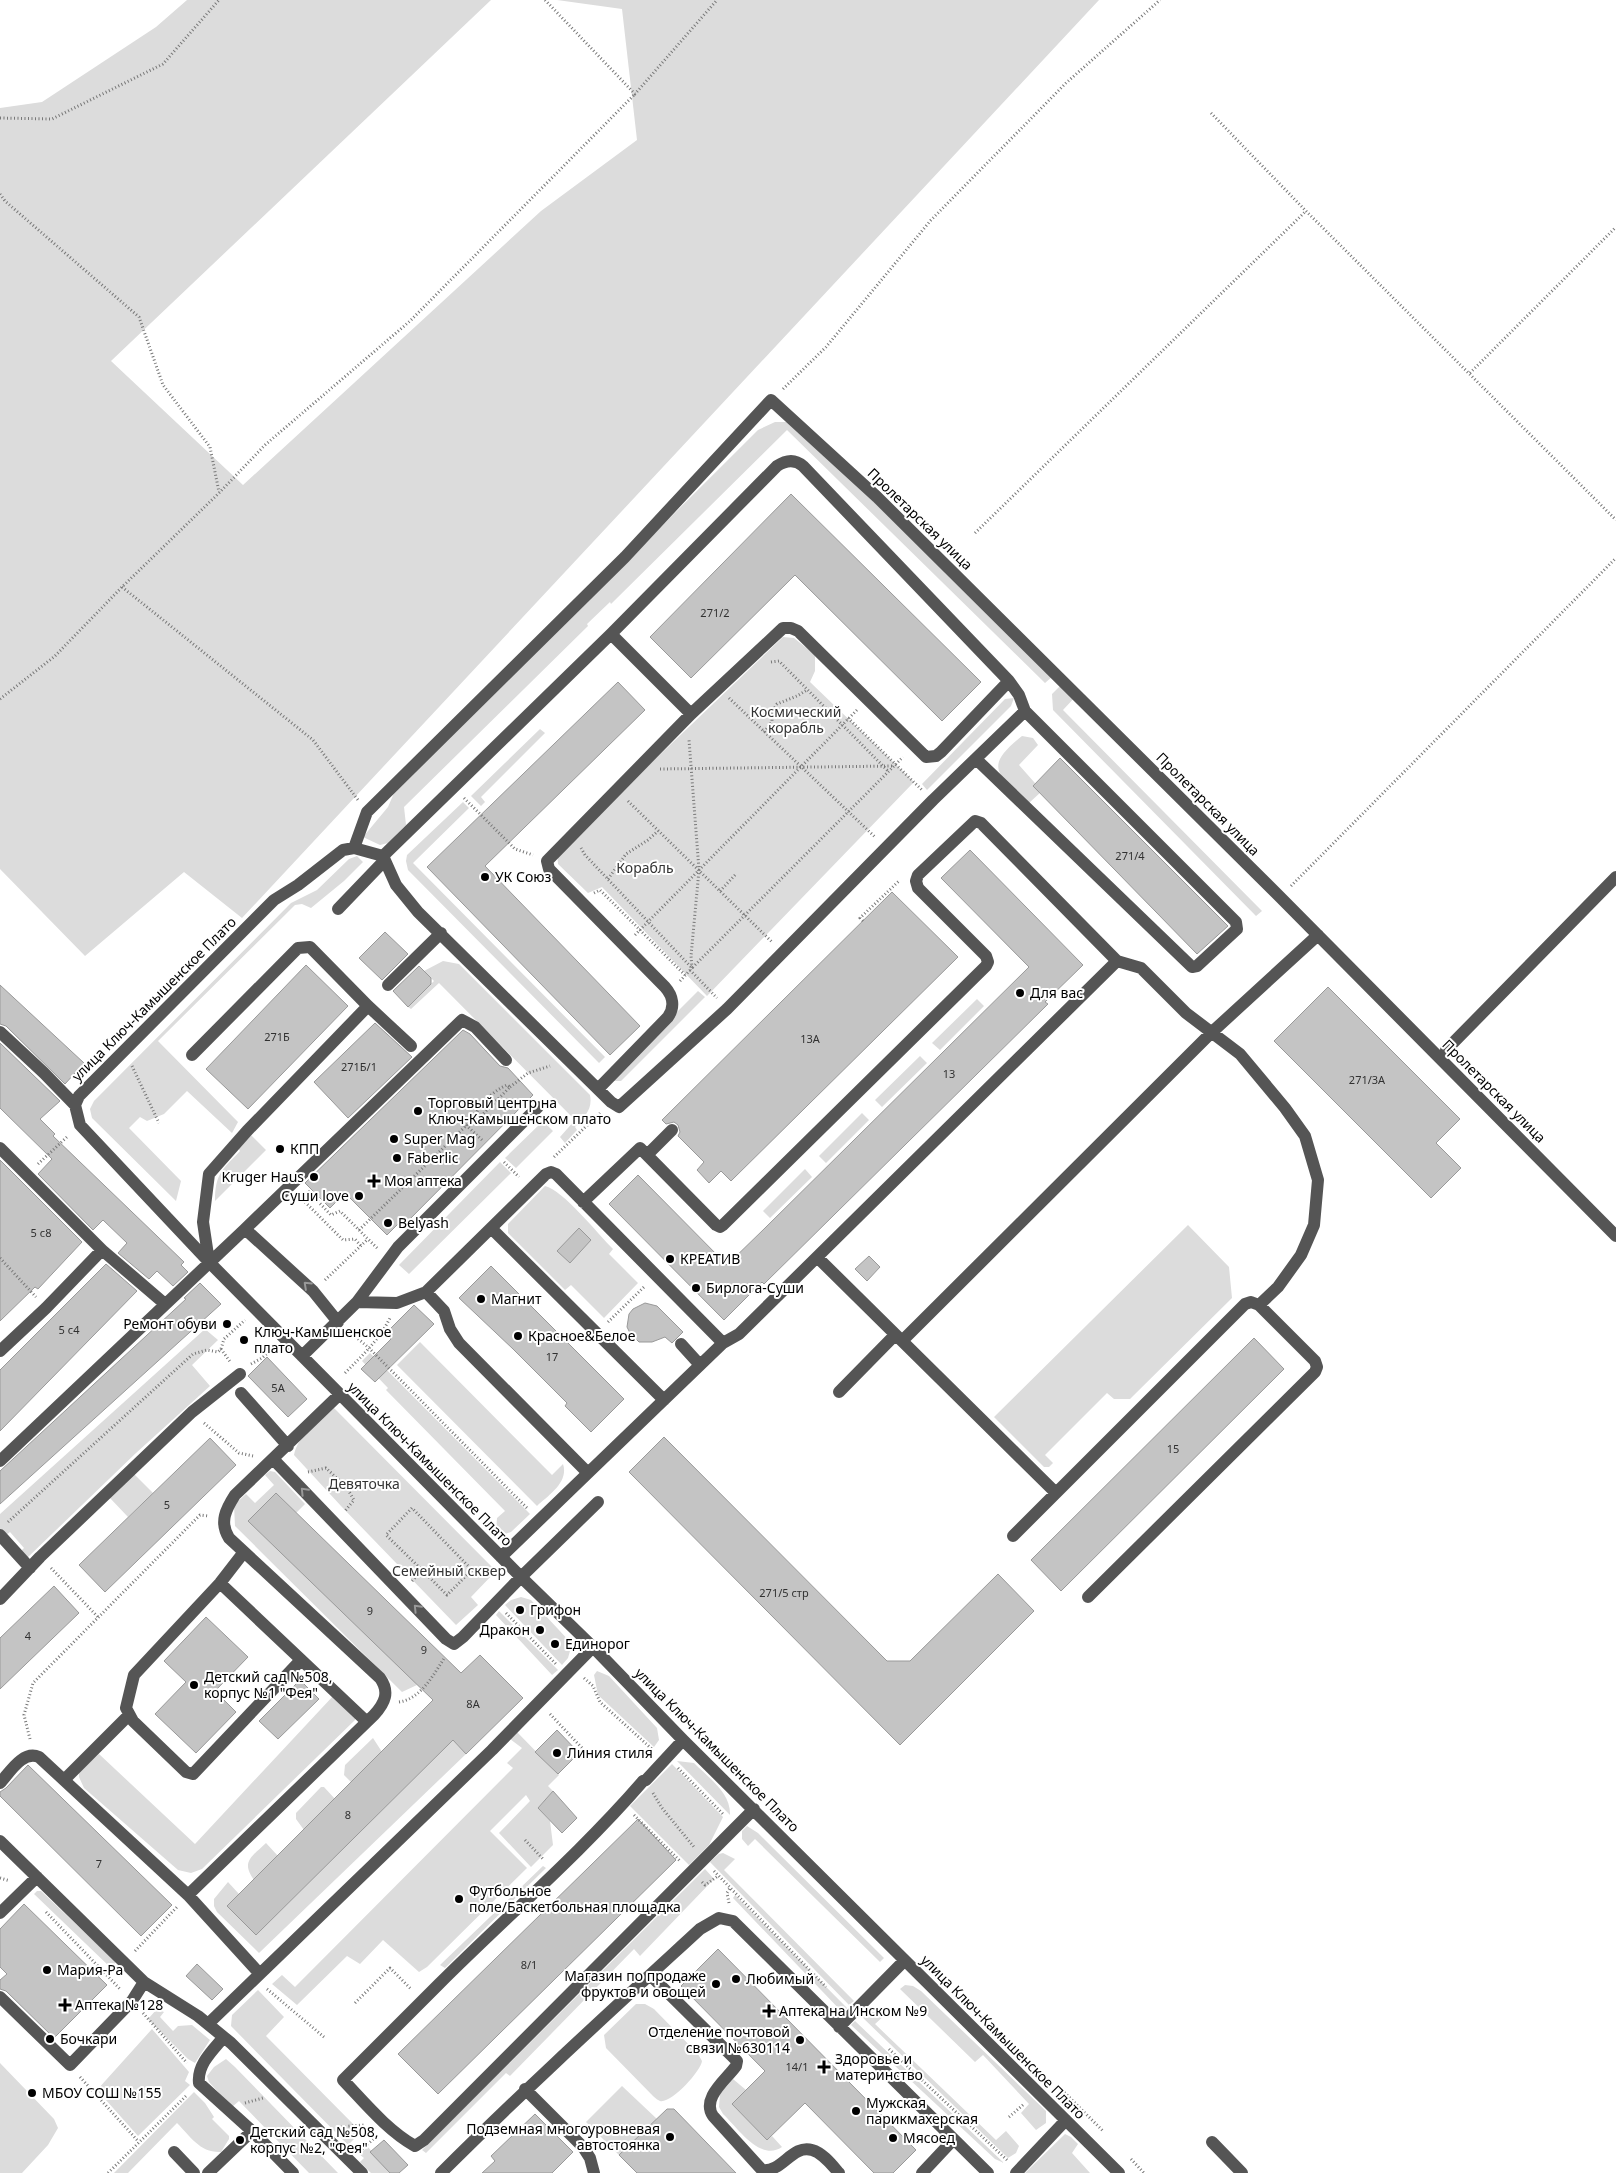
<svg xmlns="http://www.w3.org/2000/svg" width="1616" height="2173" viewBox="0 0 1616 2173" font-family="'Noto Sans',sans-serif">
<rect width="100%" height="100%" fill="#fff"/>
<!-- green -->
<path fill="#dcdcdc" d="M187,0H491L111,361L243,485L541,211L637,140L622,9L557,0H1099L242,918L184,872L85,956L0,869V108L42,102L156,27Z
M775,422H789L814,444L1053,676L1045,683L787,430L611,604L610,602L587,624L588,626L404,807L406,825L388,843L380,845L363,837L388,807L394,793L758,430Z
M783,637L794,638L815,655V671L810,682L914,782L707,996L602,887L588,893L558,864L557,853Z
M1064,682L1077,695L1063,710L1262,911L1256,916L1053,710L1052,694Z
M1014,698L1011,706L927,790L922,784L1005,699Z
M540,729L545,733L481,797L485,802L481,806L471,796Z
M1022,736L1033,738L1038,745L1019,765L1042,791L1029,803C998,774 982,768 1022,736Z
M463,802L469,808L413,863L605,1057L599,1063L408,870L406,861L407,855Z
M357,856L363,862L344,881L311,908L302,904L295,905L158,1041L238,1122L232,1133L187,1091L164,1114L147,1121L140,1117L129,1128L181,1181L176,1201L92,1118L90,1109L94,1101L291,903L317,890L349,859Z
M443,961L459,964L590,1095C593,1110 584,1117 575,1127L577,1130L565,1143L560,1137L575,1120L439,983L411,1009L408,1007L434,981L424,971Z
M698,991L705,997L621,1081H614L612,1077Z
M977,999L984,1006L940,1050L932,1043Z
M920,1056L927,1063L882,1107L875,1100Z
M862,1113L869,1120L826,1163L819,1156Z
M543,1121L553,1131L516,1168L505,1158Z
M251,1135L266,1150L215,1201C215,1174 222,1170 240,1151L238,1148Z
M500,1162L511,1173L409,1274L399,1265Z
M805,1169L812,1177L770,1218L763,1211Z
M545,1186C563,1190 598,1234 613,1249L609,1254L638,1283L604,1318L571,1285L565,1290L508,1233V1224Z
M1188,1225L1229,1267L1232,1298L1130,1399H1114L1107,1393L1045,1455L1053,1463L1049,1467H1044L994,1417Z
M205,1329L218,1340L192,1365L210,1386L136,1453L26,1559L20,1552L24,1548L10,1532L5,1536L0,1530V1514Z
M420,1342L552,1475L563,1464C569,1482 549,1495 537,1506L397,1365Z
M370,1353L530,1514L511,1532L502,1535L496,1532L497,1518L505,1511L386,1390L388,1388L362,1361Z
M333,1407L496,1571L471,1597L478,1605L456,1625L341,1506L294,1455C298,1435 319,1421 333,1407Z
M270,1471L275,1472L305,1504L296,1513L417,1685L402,1692L235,1526L234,1505L246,1494L255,1503L274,1485L265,1475Z
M134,1474L153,1493L128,1517L109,1497Z
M521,1597L531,1600L572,1644L568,1658L562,1665L505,1605L511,1600Z
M499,1611L558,1670L552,1675L496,1615Z
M597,1671L609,1676L657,1728L659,1740L654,1747L598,1695L594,1675Z
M334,1695L355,1715V1720L202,1869L191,1873L178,1870L84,1788L79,1777V1772L99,1754L195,1844Z
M517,1732L559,1775L548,1786L553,1791L538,1808L550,1821L553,1845L531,1867L499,1833L530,1801L526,1795L490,1831L527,1868L427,1967L419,1972L383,1940L360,1964L347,1956L297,2005L272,1984L282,1975L295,1987L513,1768L507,1763L522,1748L510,1739Z
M373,1738L382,1752L352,1783L344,1775L345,1765Z
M453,1740L466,1754L259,1953L217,1912L214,1906V1899L228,1882L239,1894L227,1906L256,1934Z
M677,1761L694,1763C709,1778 731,1793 730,1815Z
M672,1764L723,1817L709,1845L689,1865L630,1806Z
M321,1787H324L335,1799L304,1830L296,1819V1813Z
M747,1826L758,1833L884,1958L880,1962L755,1839L748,1846L742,1839V1831Z
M266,1843L278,1856L254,1880C240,1861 253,1856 266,1843Z
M723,1853L735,1859L724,1870L854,2001L849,2005L710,1862L719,1854Z
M543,1866L546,1868L445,1968L440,1965Z
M705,1869L714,1879L640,1956L634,1949L510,2076L506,2073L426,2153L422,2150Z
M37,1891H41L116,1962L111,1968L34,1894Z
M735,1895L847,2008L843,2013L733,1898Z
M905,1985L913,1986L921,1991L1046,2111V2123L1036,2130L1021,2113L1029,2104L983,2055L975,2062L900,1989Z
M258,1990L284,2017L266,2036L361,2132L348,2145L231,2026L232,2015Z
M636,2004H645L654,2009L698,2054L702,2061C701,2071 671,2104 660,2101C659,2101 654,2097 653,2096L606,2048L604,2035Z
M157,2009L164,2012L160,2017L173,2031L178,2026L192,2025L210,2040L195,2063L188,2059L148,2019Z
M871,2012H879L885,2015L875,2024L996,2140L1006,2131L1019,2146L1016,2153L1008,2158L861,2016Z
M855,2021L1004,2163L995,2159L851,2025Z
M152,2029L189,2072L185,2081L190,2085L138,2136L97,2090Z
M226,2059L235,2067L338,2173H309L239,2101L232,2107L209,2082L207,2076L214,2067Z
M0,2063L54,2119L58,2128L48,2145L22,2173H0Z
M733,2079L746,2090L732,2104L767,2140L772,2136L782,2147C760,2162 738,2128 723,2114L719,2107L720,2094Z
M622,2086L657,2119L619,2155L586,2122Z
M194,2092L205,2103L214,2117L212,2119L229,2136V2139L221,2152C200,2153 191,2137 177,2123L128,2173H114Z
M1065,2134L1071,2137L1078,2144L1072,2153L1090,2173H1025Z
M368,2147L390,2173H371L360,2162L364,2158L359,2154Z"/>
<!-- building -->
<path fill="#c4c4c4" stroke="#999" d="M791,494L981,682L942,721L795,575L691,678L650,637Z
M618,682L645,710L485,866L640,1026L610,1055L427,867Z
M1060,758L1228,926L1197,954L1033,786Z
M970,850L1083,965L1045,1002L1048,1004L764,1284L762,1282L724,1320L609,1204L638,1175L727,1265L765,1228L1029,967L941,878Z
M892,892L958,957L731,1181L721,1171L709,1183L697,1170L704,1162L678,1136L680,1132L678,1125L674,1122L666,1124L662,1120Z
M385,932L408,954L382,980L359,958Z
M306,965L348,1006L248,1109L206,1069Z
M419,966L431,978V984L408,1007L393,991Z
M0,985L84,1063L65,1084L6,1026L0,1024Z
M1328,987L1460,1119L1436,1143L1461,1168L1431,1198L1274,1041Z
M375,1023L412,1057L348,1118L314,1082Z
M463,1030L470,1034L500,1066L508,1068L533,1095L402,1227L398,1224L387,1235L345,1193L330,1208L305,1183Z
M0,1043L60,1101L40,1119L55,1134L53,1136L184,1262L181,1265L188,1272L173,1286L157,1271L149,1279L118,1253L127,1243L103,1220L93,1230L38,1174L52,1159L0,1108Z
M0,1160L82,1242L38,1289L35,1287L0,1321Z
M579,1228L591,1240L570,1263L557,1251Z
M869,1256L880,1267L867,1281L855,1269Z
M106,1264L137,1291L0,1431V1370Z
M491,1266L624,1399L591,1432L565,1406L567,1403L513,1349L459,1298Z
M200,1283L221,1304L0,1504V1471L186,1299L184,1298Z
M645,1303L657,1306L683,1332L672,1343L665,1337L652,1342H639L630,1333L627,1327L629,1314L633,1309Z
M414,1305L434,1324L375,1382L361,1369L391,1339L386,1333Z
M1254,1338L1284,1369L1061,1591L1031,1560Z
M267,1357L307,1399L288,1417L248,1376Z
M664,1437L887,1661H910L998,1574L1034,1611L900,1745L629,1472Z
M210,1438L236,1465L105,1592L79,1565Z
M276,1493L461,1673L480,1655L523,1698L466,1754L453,1740L256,1935L227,1906L433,1700L248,1521Z
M54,1586L79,1613L0,1689V1638Z
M206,1617L248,1657L215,1691L236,1712L196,1753L155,1714L186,1682L164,1661Z
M300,1680L319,1699L278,1739L259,1721Z
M557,1730L579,1753L558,1774L535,1752Z
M28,1765L172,1905L141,1936L0,1796V1792L6,1788Z
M553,1791L577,1818L562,1833L538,1808Z
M638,1819L676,1860L438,2094L398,2054Z
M24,1904L107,1985L54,2038L6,1991L0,1989V1980L7,1974L0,1967V1929Z
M718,1949L916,2150L893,2173H874L805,2103L767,2140L732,2104L765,2071L681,1986Z
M197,1964L223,1989L212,2000L186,1976Z
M667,2109H674L736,2173H637L619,2155Z
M535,2114L573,2152L552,2173H482L495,2161L491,2156Z
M384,2140L408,2165L399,2173H390L370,2152Z"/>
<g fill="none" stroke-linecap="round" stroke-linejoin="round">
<!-- path -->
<path stroke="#777" stroke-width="3" stroke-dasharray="1 2.5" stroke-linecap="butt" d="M545,0L635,94L717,0
M1211,113L1306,211L1616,520
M0,118L52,119L163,64L219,0
M0,194L5,201L139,317L163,385L210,447L219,492
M1470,373L1616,227
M783,389L826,347L931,220L1066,83L1160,0
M975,533L1306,211
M122,587L313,740L358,800
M771,662L779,661L889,772
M729,698L875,837
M0,699L55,656L122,587L219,493L265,445L410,321L635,94
M848,718L922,790
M764,732L772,722V712L777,704L797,696L807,690
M660,769L894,766
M464,798L515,849L533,855
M628,801L772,942
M581,848L585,855L692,968L903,757
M608,879L626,854L648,840L658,831
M1291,886L1616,558
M720,891L736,874
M594,893L600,890L685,975
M863,921L860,918L900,880
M635,935L857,710
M690,970L717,998
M680,981L692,968L691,956L699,870L689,740
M132,1066L159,1123
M510,1087L528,1073L550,1066
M466,1125L482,1140
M554,1157L600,1113
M504,1162L519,1177
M38,1164L68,1136
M308,1191L331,1215L340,1211L378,1249
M300,1197L343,1240L355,1239L361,1246
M359,1230L475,1117C478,1104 495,1090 507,1085L510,1087L482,1115L475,1117
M0,1258L36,1297
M325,1280L368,1239
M608,1322L645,1286
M350,1332L369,1348L528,1509
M221,1349L231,1363
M251,1364L262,1358L271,1350
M345,1373C362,1356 379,1340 390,1318
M204,1423L239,1453L253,1456
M308,1472L326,1468L347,1488L354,1500L345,1511
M8,1522L193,1354L207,1350L218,1352L221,1349L224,1339L245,1320
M51,1568L98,1617
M412,1581L422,1570L386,1535L412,1508L472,1570L447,1595L422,1570
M506,1613L556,1664
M584,1678L593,1686L600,1702L653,1750
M399,1702C421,1699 434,1674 445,1657
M550,1714L583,1749
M30,1739L24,1715L33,1683L200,1515L208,1516
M678,1768L724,1815
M653,1793L662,1808L694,1847
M634,1815L681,1862
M525,1840L544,1860
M714,1871L826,1987
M0,1878L10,1881
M702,1882L705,1885L718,1876
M729,1903L727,1893L730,1888
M46,1912L120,1989
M135,1951L177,1907
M267,1989L324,2037
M355,2003L390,1968L411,1989
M143,2013L187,2063
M889,2049L1007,2160
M80,2077L138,2141
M1057,2085L1104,2132
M245,2103L263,2098
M1009,2117L1024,2104
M338,2127L364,2125
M362,2149L376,2137
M1131,2159L1144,2173
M108,2173L187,2095"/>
<!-- minor -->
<path stroke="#555" stroke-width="12" d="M611,634L691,714
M354,848L367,812L625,557L771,400L877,497L1280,897L1616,1236
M383,856L354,848L343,850L298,885L274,900L79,1096L75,1105L80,1125L209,1262L521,1577L593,1647L683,1740L1119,2173
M383,856L396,885L418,912L611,1102L619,1107L727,1009L933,800L1025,711
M383,856L611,634L777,466C786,460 795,459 803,466L1009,681
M338,909L385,860
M1117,961L1141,968L1186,1013L1240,1054L1285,1108L1305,1136L1318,1180L1314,1225L1301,1255L1278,1287L1259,1305
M388,985L441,933
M368,1006L411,1046
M0,1032L44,1073L75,1105
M1446,1050L1616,877
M192,1055L298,948L310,947L368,1006L247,1131L209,1174L203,1222L209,1262
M599,1088L668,1017C675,1007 673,996 665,987L549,869L547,861L691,714L783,628H791L798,631L926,757L936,756L941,752L1009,681L1019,695L1025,711L1236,922L1237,929L1197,966L1192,967L976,759
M0,1148L102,1250
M647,1155L672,1130
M583,1202L640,1148L716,1225L720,1227L723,1225L986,966L988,962L986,956L918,888L916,881L918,875L975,821L981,823L1117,961L739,1334L723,1343L588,1473
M491,1228L664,1400
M245,1229L462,1020L475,1027L506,1060
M817,1257L1056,1493L1013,1536
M426,1292L444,1311L450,1329L459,1343L588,1473L501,1557
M357,1302L398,1247L538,1107
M902,1341L1211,1033L1318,935
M681,1344L700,1365
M0,1351L46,1308L102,1250L165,1304
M302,1356L357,1302L397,1303L426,1292L546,1174L551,1172L556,1174L723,1343
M839,1392L895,1335
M241,1393L288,1446
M274,1460L446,1639L454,1644L463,1637L521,1577L598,1502
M0,1461L245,1229L313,1291L338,1322
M1056,1493L1245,1304L1251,1302L1259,1305L1315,1361L1317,1367L1315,1372L1088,1597
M0,1535L30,1568
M244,1552L220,1583L134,1675L126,1708L133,1721L186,1772L193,1774L301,1660
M220,1583L366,1721
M0,1599L40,1557L192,1412L240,1374
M683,1740L646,1780L643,1781C580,1854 507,1916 439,1984C407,2016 375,2048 343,2080C365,2103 387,2130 415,2146L424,2140L754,1809
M64,1780L129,1715
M0,1783C10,1772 23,1750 39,1757L188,1895L259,1973
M0,1841L144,1982L198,2016L231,2043L362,2173
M188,1895L374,1715C385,1703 390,1692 380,1678L229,1538C219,1522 226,1509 235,1495L340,1394
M0,1913L37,1877
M650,1975L737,2061L736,2066C726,2080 701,2098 713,2116L762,2170C782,2173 792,2144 812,2150C823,2153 832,2165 839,2173
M0,1997L70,2065L132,2001L144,1982
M208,2024L492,1750L593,1647
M839,2027L904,1961
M223,2038C212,2051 197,2065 199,2083L252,2131L293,2173
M525,2089L583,2147L590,2158L594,2173
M1212,2142L1242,2173
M174,2152L194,2173
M208,2173L252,2131
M441,2173C525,2089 613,2009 700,1929L719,1918L733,1921L988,2173
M922,2173L953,2140
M1016,2173L1066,2120"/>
</g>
<!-- one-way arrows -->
<defs><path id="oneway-chevron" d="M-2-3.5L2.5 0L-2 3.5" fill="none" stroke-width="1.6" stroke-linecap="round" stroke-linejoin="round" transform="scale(1.25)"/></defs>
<g stroke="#999">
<use href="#oneway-chevron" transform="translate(307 1285) rotate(-137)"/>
<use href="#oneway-chevron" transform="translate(304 1491) rotate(-134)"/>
<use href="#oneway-chevron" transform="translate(417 1608) rotate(-134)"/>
</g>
<!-- markers -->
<g fill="#000" stroke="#fff" stroke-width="2">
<circle cx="485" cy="877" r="5"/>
<circle cx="1020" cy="993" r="5"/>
<circle cx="418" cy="1111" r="5"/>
<circle cx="394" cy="1139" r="5"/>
<circle cx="280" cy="1149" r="5"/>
<circle cx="397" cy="1158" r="5"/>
<circle cx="314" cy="1177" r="5"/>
<path d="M371.5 1173.5h5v5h5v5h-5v5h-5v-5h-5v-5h5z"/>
<circle cx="359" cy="1196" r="5"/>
<circle cx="388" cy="1223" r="5"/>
<circle cx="670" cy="1259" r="5"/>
<circle cx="696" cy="1288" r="5"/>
<circle cx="481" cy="1299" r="5"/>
<circle cx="227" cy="1324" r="5"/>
<circle cx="518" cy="1336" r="5"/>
<circle cx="244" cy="1340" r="5"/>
<circle cx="520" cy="1610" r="5"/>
<circle cx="540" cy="1630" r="5"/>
<circle cx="555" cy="1644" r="5"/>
<circle cx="194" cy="1685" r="5"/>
<circle cx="557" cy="1753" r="5"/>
<circle cx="459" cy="1899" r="5"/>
<circle cx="47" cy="1970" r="5"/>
<circle cx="736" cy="1979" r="5"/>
<circle cx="716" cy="1984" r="5"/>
<path d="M62.5 1997.5h5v5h5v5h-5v5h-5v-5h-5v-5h5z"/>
<path d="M766.5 2003.5h5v5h5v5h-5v5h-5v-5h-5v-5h5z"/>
<circle cx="50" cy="2039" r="5"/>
<circle cx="800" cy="2040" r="5"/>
<path d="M821.5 2059.5h5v5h5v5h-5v5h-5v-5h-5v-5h5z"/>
<circle cx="32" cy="2093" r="5"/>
<circle cx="856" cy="2111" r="5"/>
<circle cx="670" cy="2137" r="5"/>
<circle cx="893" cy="2138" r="5"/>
<circle cx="240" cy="2140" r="5"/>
</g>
<g text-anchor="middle" stroke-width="4" stroke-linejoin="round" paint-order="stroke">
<!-- number labels -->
<g font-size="11" fill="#313131">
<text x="715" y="617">271/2</text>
<text x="1130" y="860">271/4</text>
<text x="277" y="1041">271Б</text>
<text x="810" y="1043">13А</text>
<text x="359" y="1071">271Б/1</text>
<text x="949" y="1078">13</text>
<text x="1367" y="1084">271/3А</text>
<text x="41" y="1237">5 с8</text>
<text x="69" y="1334">5 с4</text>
<text x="552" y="1361">17</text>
<text x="278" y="1392">5А</text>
<text x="1173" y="1453">15</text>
<text x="167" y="1509">5</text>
<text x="784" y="1597">271/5 стр</text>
<text x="370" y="1615">9</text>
<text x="28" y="1640">4</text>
<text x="424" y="1654">9</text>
<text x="473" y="1708">8А</text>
<text x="348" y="1819">8</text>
<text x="99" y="1868">7</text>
<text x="529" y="1969">8/1</text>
<text x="797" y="2071">14/1</text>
</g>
<!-- street labels -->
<g font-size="14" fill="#000" stroke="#fff">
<text transform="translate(920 519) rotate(44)" y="5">Пролетарская улица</text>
<text transform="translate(1208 804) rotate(45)" y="5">Пролетарская улица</text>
<text transform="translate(154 999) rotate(-45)" y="5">улица Ключ-Камышенское Плато</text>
<text transform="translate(1494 1091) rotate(45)" y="5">Пролетарская улица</text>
<text transform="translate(430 1464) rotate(45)" y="5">улица Ключ-Камышенское Плато</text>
<text transform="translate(717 1750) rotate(45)" y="5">улица Ключ-Камышенское Плато</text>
<text transform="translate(1003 2037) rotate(45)" y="5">улица Ключ-Камышенское Плато</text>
</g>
<!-- park labels -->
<g font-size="14" fill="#333" stroke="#fff">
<text x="796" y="717">Космический<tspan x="796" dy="16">корабль</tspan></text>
<text x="645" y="873">Корабль</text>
<text x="364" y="1489">Девяточка</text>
<text x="449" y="1576">Семейный сквер</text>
</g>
<!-- poi labels -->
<g font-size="14" fill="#000" stroke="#fff" text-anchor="start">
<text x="495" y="882">УК Союз</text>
<text x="1030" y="998">Для вас</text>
<text x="428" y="1108">Торговый центр на<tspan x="428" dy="16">Ключ-Камышенском плато</tspan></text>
<text x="404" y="1144">Super Mag</text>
<text x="290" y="1154">КПП</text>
<text x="407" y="1163">Faberlic</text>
<text x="304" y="1182" text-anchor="end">Kruger Haus</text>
<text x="384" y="1186">Моя аптека</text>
<text x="349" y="1201" text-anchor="end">Суши love</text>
<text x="398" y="1228">Belyash</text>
<text x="680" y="1264">КРЕАТИВ</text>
<text x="706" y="1293">Бирлога-Суши</text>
<text x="491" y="1304">Магнит</text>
<text x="217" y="1329" text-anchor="end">Ремонт обуви</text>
<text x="254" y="1337">Ключ-Камышенское<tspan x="254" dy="16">плато</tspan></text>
<text x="528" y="1341">Красное&amp;Белое</text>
<text x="530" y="1615">Грифон</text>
<text x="530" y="1635" text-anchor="end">Дракон</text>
<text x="565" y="1649">Единорог</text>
<text x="204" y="1682">Детский сад №508,<tspan x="204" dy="16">корпус №1 "Фея"</tspan></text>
<text x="567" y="1758">Линия стиля</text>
<text x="469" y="1896">Футбольное<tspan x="469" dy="16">поле/Баскетбольная площадка</tspan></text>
<text x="57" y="1975">Мария-Ра</text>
<text x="706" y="1981" text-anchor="end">Магазин по продаже<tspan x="706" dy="16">фруктов и овощей</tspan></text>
<text x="746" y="1984">Любимый</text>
<text x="75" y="2010">Аптека №128</text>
<text x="779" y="2016">Аптека на Инском №9</text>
<text x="790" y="2037" text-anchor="end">Отделение почтовой<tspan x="790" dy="16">связи №630114</tspan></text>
<text x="60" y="2044">Бочкари</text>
<text x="835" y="2064">Здоровье и<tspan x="835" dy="16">материнство</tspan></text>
<text x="42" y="2098">МБОУ СОШ №155</text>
<text x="866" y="2108">Мужская<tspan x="866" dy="16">парикмахерская</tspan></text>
<text x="660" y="2134" text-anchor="end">Подземная многоуровневая<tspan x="660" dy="16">автостоянка</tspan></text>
<text x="250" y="2137">Детский сад №508,<tspan x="250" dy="16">корпус №2, "Фея"</tspan></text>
<text x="903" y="2143">Мясоед</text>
</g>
</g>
</svg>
